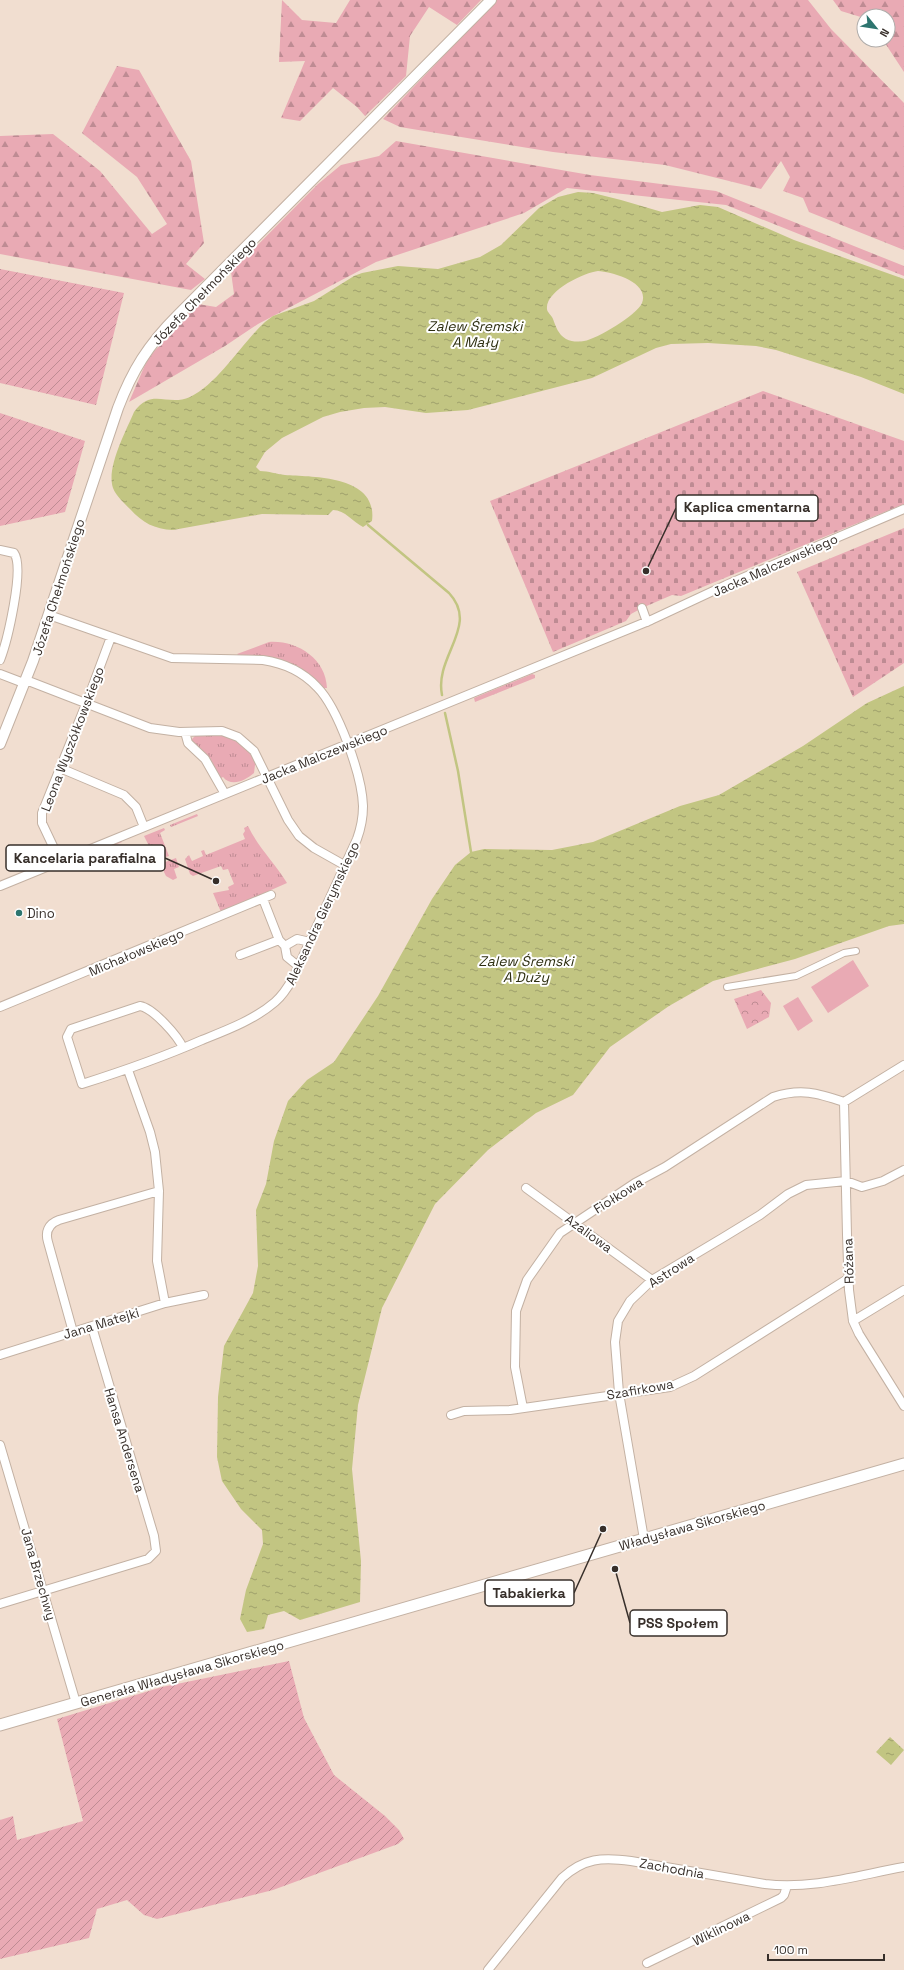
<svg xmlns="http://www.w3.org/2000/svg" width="904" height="1970" viewBox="0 0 904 1970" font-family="'Space Grotesk',sans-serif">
<defs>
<pattern id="grass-tufts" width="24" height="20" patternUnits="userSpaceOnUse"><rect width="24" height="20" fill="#e9aab4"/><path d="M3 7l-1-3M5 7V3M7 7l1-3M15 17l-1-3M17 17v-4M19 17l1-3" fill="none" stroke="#be8b93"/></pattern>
<pattern id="forest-firs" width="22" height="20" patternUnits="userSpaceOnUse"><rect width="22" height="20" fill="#e9aab4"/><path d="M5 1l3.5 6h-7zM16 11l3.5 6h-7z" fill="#be8b93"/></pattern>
<pattern id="cemetery-stones" width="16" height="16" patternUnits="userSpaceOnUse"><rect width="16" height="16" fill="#e9aab4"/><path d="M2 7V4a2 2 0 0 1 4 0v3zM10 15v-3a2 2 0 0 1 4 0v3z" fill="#be8b93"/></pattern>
<pattern id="park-crowns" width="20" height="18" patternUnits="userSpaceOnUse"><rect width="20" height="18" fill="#e9aab4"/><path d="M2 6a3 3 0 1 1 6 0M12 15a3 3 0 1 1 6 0" fill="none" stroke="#be8b93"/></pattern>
<pattern id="garden-furrows" width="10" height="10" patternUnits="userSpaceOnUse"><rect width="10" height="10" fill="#e9aab4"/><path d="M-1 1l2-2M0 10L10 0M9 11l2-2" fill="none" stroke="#be8b93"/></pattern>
<pattern id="water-ripples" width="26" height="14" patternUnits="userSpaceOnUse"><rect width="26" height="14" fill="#c2c582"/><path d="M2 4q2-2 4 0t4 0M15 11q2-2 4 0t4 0" fill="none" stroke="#9ea06b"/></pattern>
</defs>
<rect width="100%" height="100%" fill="#f1ded0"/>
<!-- grass -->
<path fill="url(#grass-tufts)" d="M269,642C296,640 326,658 327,688H324C296,661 277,657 239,656L237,654Z
M532,674L535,675V678L475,702L474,698Z
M212,735C233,735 247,746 257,764L255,765L254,773C245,781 231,787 223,777L221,778L205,754L191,740L195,736Z
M197,814L198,816L171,827L170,825Z
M248,826C258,847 275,863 287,883L221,912L213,893L229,890L228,887L234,884L228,869L223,870L221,866L193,876L190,874L185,859L189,855L192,861L203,856L201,851L204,850L206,855L245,839L243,834L245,831L244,828Z
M164,828L165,830L160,833L169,856L156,860L144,836Z
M122,841V842L82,859V857Z
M176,858L179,867L174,869L177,878L173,880L166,876L160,864Z"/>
<!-- forest -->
<path fill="url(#forest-firs)" d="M282,0L302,20L336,23L350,0H481L457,25L429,7L410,36L406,76L365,116L357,107L333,88L300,121L281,118L305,61L279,62Z
M497,0H808L831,29L904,103V250L809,212L803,198L783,191L790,177L781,161L761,189L665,165L553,152L400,127L383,119Z
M833,0H904V72L883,40H888V16H864V18L841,11Z
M117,66L139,70L191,161L204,243L186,264L205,279L191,290L0,254V136L53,134L100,171L152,234L167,224L137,177L82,133Z
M396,141L590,175L716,191L904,266V276L726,205L567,188L524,213L376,262L258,324L225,346L129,402L148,358L198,304L216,307L234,294L231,272L318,184L341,165L379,156Z"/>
<!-- cemetery -->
<path fill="url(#cemetery-stones)" d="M763,391L904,441V504L681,596L672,595L642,608L631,614L626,621L553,652L490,501Z
M904,528V663L853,697L797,572Z"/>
<!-- park -->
<path fill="url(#park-crowns)" d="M761,990L771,1003L769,1017L747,1029L734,999Z"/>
<!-- garden -->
<path fill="url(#garden-furrows)" d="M0,269L124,293L96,405L0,383Z
M0,413L85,441L65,512L0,526Z
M289,1661L304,1718L334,1775L385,1816L399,1830L404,1839L398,1844L273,1890L157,1919L144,1915L127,1900L97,1909L89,1938L0,1959V1820L13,1816L17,1840L83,1821L57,1719L162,1687Z"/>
<!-- pitch -->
<path fill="#e9aab4" d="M853,960L869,986L828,1013L811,987Z
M798,997L813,1021L798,1031L783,1006Z"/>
<!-- water -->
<path fill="url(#water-ripples)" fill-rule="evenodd" d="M578,192L593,193L621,200L662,212L700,205L718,207L794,240L904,279V394L861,377L776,350L756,346L708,343L671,344L656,348L592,378L468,410L426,413L385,407L364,408L340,412L323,417L282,438L265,452L256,467L260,471C269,471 276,474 285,475C313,477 378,475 372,521L363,527C353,522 345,510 333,510L328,515L262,514L173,530C154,529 143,523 130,509C124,503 116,496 113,488C106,468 126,431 134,412C152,387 167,407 190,397C218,384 242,343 265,322L273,316L314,301L354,276L362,273L398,266L438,269L480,257L501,245L539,208L558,197ZM598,271C612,272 650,282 642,303C637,315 597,339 584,341C578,342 572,342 566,339C558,334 556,327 553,319C552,316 547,312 547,309C545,291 585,272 598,271Z
M904,686V924L889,926L795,959L713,981L669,1006L610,1047L573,1095L536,1113L488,1150L435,1204L382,1308L358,1405L352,1469L361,1561L360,1602L300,1620L284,1611L268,1615L264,1629L247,1632L240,1619L246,1590L263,1544L262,1530L241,1509L222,1481L217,1457L218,1397L224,1346L253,1293L258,1266L256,1210L266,1184L274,1141L288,1101L307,1080L334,1062L378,996L432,899L455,865L471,852L484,849L552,850L593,842L680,806L719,795L803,746L867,703Z
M890,1737L904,1750L891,1765L876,1752Z"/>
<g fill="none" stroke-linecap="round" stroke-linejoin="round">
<!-- stream -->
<path stroke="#c2c582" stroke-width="2.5" d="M368,525L449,593C480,626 434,656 442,695
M445,713L458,771L471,852"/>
<!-- pedestrian casing -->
<g stroke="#c3b1a3" stroke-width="8">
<path id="pedestrian" d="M727,987L796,976L844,953L856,951"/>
</g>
<!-- minor casing -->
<g stroke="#c3b1a3" stroke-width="10">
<path id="minor" d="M0,550L14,553C25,568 7,642 0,660
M642,608L647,622
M49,615L172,658L263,660C283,663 303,672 317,687C338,708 362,775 363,806C363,817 361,828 357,839L293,978C288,987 282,996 275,1002C254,1020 227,1030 202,1040C163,1057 123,1071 82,1084L67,1037L71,1029L140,1006C153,1008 178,1036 183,1048
M0,674L21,682H31L150,728L179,732L222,731L238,737L254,751L288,820L299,836L314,848L346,866
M185,732L188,743L205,759L225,794
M60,768L124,795L136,807L144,827
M60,861L42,823V813L86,704L111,637
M0,886L651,620L726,585L904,509
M263,899L279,940L285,946L287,957L298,966
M285,946L297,939L310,942
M240,955L279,940
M0,1007L271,895
M128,1070L150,1132L155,1152L159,1191L157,1261L165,1303
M844,1102L847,1235L849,1290L853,1321L859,1334L904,1406
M844,1102L904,1065
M526,1188L652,1280
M853,1321L904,1290
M73,1332L48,1242C45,1232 48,1224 59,1220L159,1191
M0,1355L165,1303L204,1295
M523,1408L515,1367L516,1311L527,1280L560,1233L635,1183L665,1167L773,1097C801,1088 817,1093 844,1102
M451,1415L464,1411L510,1410L670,1387L694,1376L849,1278
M0,1445L76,1703
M644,1539L619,1393L615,1342L618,1321L630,1301L652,1280L724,1237L760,1215L788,1194L806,1185L846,1181L862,1187L883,1181L904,1170
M0,1604L148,1559L156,1551L154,1536L92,1327
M647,1963L781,1898L784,1895L787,1886
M488,1970L562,1878C584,1858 602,1857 631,1861L765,1884C811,1890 859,1875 904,1867"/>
</g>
<!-- tertiary casing -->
<g stroke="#c3b1a3" stroke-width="12">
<path id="tertiary" d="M0,744L33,661L118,408C132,371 148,345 177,316L491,0"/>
</g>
<!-- secondary casing -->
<g stroke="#c3b1a3" stroke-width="13">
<path id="secondary" d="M0,1725L904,1464"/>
</g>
<!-- pedestrian -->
<use href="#pedestrian" stroke="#fff" stroke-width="6"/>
<!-- minor -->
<use href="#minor" stroke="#fff" stroke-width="8"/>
<!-- tertiary -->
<use href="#tertiary" stroke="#fff" stroke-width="10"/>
<!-- secondary -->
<use href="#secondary" stroke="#fff" stroke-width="11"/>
</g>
<!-- markers -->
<circle fill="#2d756f" stroke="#fff" stroke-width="1.5" cx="19" cy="913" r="4"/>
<g text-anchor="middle" stroke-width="4" stroke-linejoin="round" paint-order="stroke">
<!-- street labels -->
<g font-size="13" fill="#372f2a" stroke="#fff">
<text transform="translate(204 291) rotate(-46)" y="5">Józefa Chełmońskiego</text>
<text transform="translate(775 565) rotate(-24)" y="5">Jacka Malczewskiego</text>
<text transform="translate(58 587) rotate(-72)" y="5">Józefa Chełmońskiego</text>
<text transform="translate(72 739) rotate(-69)" y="5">Leona Wyczółkowskiego</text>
<text transform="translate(324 754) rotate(-22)" y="5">Jacka Malczewskiego</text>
<text transform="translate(322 913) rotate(-65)" y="5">Aleksandra Gierymskiego</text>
<text transform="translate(136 952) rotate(-23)" y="5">Michałowskiego</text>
<text transform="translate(618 1195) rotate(-32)" y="5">Fiołkowa</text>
<text transform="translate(589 1233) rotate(36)" y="5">Azaliowa</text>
<text transform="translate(848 1261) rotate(-92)" y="5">Różana</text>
<text transform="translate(671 1270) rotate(-33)" y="5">Astrowa</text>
<text transform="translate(101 1323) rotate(-17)" y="5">Jana Matejki</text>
<text transform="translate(640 1389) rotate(-10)" y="5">Szafirkowa</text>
<text transform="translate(125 1440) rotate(73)" y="5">Hansa Andersena</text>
<text transform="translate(692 1525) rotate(-16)" y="5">Władysława Sikorskiego</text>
<text transform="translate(39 1574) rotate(74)" y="5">Jana Brzechwy</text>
<text transform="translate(182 1673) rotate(-16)" y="5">Generała Władysława Sikorskiego</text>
<text transform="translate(672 1868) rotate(10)" y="5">Zachodnia</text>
<text transform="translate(721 1928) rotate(-26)" y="5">Wiklinowa</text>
</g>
<!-- poi labels -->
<g font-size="13" fill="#372f2a" stroke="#fff" text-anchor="start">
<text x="27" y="918">Dino</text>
</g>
<!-- water labels -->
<g font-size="14" font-style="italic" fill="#2d2e10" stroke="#fff">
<text x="475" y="331">Zalew Śremski<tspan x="475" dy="16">A Mały</tspan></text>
<text x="526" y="966">Zalew Śremski<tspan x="526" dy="16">A Duży</tspan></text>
</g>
</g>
<!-- callouts -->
<path fill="none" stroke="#372f2a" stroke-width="1.5" d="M646 571L676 508M216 881L165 858M603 1529L574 1593M615 1569L630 1623"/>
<g fill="#372f2a" stroke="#fff" stroke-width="1.5">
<circle cx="646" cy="571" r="4"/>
<circle cx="216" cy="881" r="4"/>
<circle cx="603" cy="1529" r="4"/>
<circle cx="615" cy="1569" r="4"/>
</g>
<g fill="#fff" stroke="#372f2a" stroke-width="1.5">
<rect x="676" y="495" width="142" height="26" rx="4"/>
<rect x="6" y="845" width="159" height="26" rx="4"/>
<rect x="485" y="1580" width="89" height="26" rx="4"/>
<rect x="630" y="1610" width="97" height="26" rx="4"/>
</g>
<g font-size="14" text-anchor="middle" font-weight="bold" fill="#372f2a">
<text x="747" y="512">Kaplica cmentarna</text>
<text x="85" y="863">Kancelaria parafialna</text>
<text x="529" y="1598">Tabakierka</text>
<text x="678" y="1628">PSS Społem</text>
</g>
<!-- north arrow -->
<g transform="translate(876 28) rotate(120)"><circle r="19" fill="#ffffff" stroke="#afacaa"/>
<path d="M0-3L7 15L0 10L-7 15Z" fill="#2d756f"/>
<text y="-6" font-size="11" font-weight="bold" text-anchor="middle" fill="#372f2a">N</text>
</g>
<!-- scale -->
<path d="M768 1954v6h116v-6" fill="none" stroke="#372f2a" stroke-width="2"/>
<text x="774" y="1954" font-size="12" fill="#372f2a" stroke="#ffffff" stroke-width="3" paint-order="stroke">100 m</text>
</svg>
